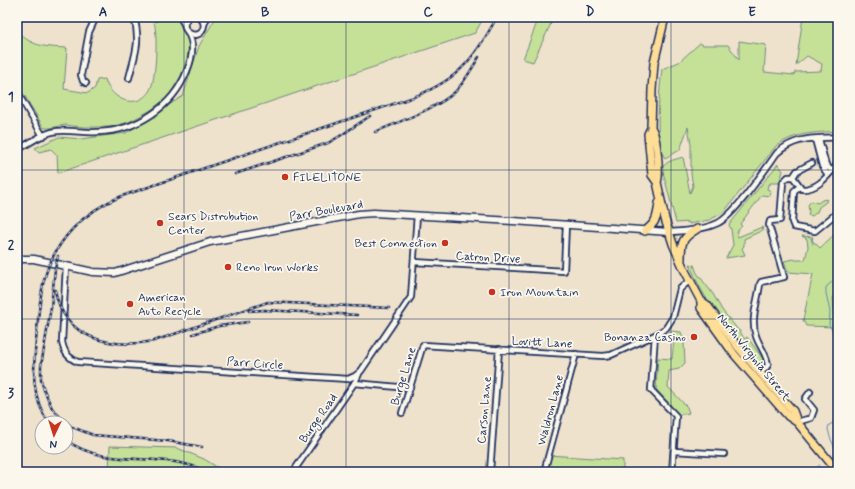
<svg xmlns="http://www.w3.org/2000/svg" width="855" height="489" viewBox="0 0 855 489" font-family="Mynerve,sans-serif">
<rect width="100%" height="100%" fill="#efe2cd"/>
<filter id="ink" filterUnits="userSpaceOnUse"><feTurbulence type="fractalNoise" baseFrequency=".025" numOctaves="2"/><feDisplacementMap in="SourceGraphic" scale="8" xChannelSelector="R" yChannelSelector="G"/><feConvolveMatrix kernelMatrix="1 2 1 2 8 2 1 2 1" color-interpolation-filters="sRGB"/></filter>
<g filter="url(#ink)">
<!-- green -->
<path fill="#c5e198" stroke="#70887b" d="M170,17H174L181,24L183,31L188,38L189,43L187,59L181,76L169,96L151,110L129,122L110,127H83L65,125L50,128H44L17,83V31C32,47 46,47 67,48L64,89L88,93L95,88L97,80L105,79C110,99 137,112 150,90C156,80 158,34 154,22Z
M218,17H484L475,33L58,173L57,155L51,149L39,152L35,148L59,137L81,139L126,133L183,96L199,46L215,19Z
M539,17H554L533,62L523,59Z
M803,17H838V131C815,133 796,132 776,146L723,213L709,220L689,224V222L676,223L662,168C668,160 674,160 683,157L690,193L693,186L691,174V144L688,127L680,150L665,158C653,145 660,87 662,69L679,62L700,43L703,45H728L739,60V41L766,45L764,72L794,75L795,72L821,71L822,64L807,56L796,65Z
M778,164L783,171L779,183H770V185H768L767,189L771,191L770,196L762,195L740,224L742,226C738,230 736,232 738,237L762,227L763,230L744,239V246L742,248L745,255L726,258L733,245L731,229L729,225Z
M827,199L826,202L819,207L817,212L812,216L808,215L809,211L808,205L811,201L818,203L822,200Z
M838,231V288L833,298L835,327L806,326L803,320L813,274L788,272L784,261L794,259L795,260H805L808,247L807,239L802,236L813,237L812,240L820,248Z
M690,264L694,265L697,273L713,294L722,310L739,331H740L744,339L747,337L764,360L756,364C733,336 701,299 690,264Z
M670,331L681,332L685,343H684L685,363L679,369L669,371L668,387L687,407L689,413L679,415L656,389L658,358L672,359L674,338L669,337Z
M110,446L177,448L204,459L225,472H109Z
M548,455L623,460V472H544Z"/>
<g fill="none" stroke-linecap="round" stroke-linejoin="round">
<!-- stream -->
<path stroke="#5e89b3" stroke-width="1" d="M811,238L813,244
M838,277L826,287V293L830,312L829,325L838,340
M837,453L830,437L828,429L829,425L833,423L838,416
M811,472L820,465"/>
<!-- minor casing -->
<g stroke="#1b2f5e" stroke-width="8">
<path id="minor" d="M180,17L184,24
M189,17C175,29 198,43 203,29C205,24 203,20 199,17
M204,25L207,17
M129,78C135,54 141,42 134,17
M86,83L83,81L81,75L89,32L96,17
M17,92L43,136
M815,139L822,166L828,175
M819,139L826,165L832,171
M17,150C30,143 44,132 58,131C72,130 85,133 98,132C136,131 173,107 187,71C192,59 195,45 188,33
M793,177L797,171L812,163
M799,187L794,191L792,222L794,227L815,231L838,212
M669,232C685,231 703,230 718,223C735,214 764,171 777,153C796,136 815,139 838,137
M414,262L564,271L566,224
M66,266L62,342C64,352 68,358 78,362L348,379L355,376L361,371L411,297L417,215
M655,335L651,390L676,416L672,472
M759,373L765,369L768,365C767,354 759,346 756,336C750,319 758,301 760,284L761,282L784,277L769,225L770,221L780,220L783,182L788,177H793L802,189C818,190 828,175 838,164
M354,383L409,388
M402,413L423,345L603,356L611,355L655,335L666,328L673,317L680,289L690,280
M797,422L811,418L814,410L805,399L810,392
M674,451L724,454
M293,472L355,382L359,374
M490,472L499,349
M544,472L576,354"/>
</g>
<!-- secondary casing -->
<g stroke="#1b2f5e" stroke-width="9">
<path id="secondary" d="M17,259H34L93,272L115,273L210,242L359,214L374,213L513,221L669,232"/>
</g>
<!-- primary casing -->
<g stroke="#1b2f5e" stroke-width="10">
<path id="primary" d="M665,17L654,63L652,90L651,128L648,134L652,175L657,182L665,219L673,244L684,269L701,301V308L734,354L788,416L797,422
M651,128C657,134 660,175 657,182
M645,231C657,222 657,217 659,203
M681,259C681,242 682,238 697,229
M701,301L707,305L738,347L793,411L797,422L838,472"/>
</g>
<!-- minor -->
<use href="#minor" stroke="#fbf7ec" stroke-width="4.5"/>
<!-- secondary -->
<use href="#secondary" stroke="#fbf7ec" stroke-width="6"/>
<!-- primary -->
<use href="#primary" stroke="#fedd96" stroke-width="7"/>
<!-- rail casing -->
<g stroke="#1b2f5e" stroke-width="2.5">
<path id="rail" d="M375,132C398,122 438,108 455,92C465,82 472,68 479,57
M235,174L328,143L340,136L370,116
M58,256L55,269L51,307L41,366V380L44,390L52,408L63,420L72,427L93,435L168,441L202,447
M55,290C64,340 112,349 154,341L268,302L389,308
M249,311L264,310L357,315
M193,334L219,326L248,322
M49,423C31,398 33,370 36,341C38,321 39,300 44,280C55,240 84,211 122,196L405,100C455,83 472,63 497,17
M66,440C108,471 163,449 207,472"/>
</g>
<!-- rail -->
<use href="#rail" stroke="#fbf7ec" stroke-width="1" stroke-dasharray="3" stroke-linecap="butt"/>
</g>
</g>
<!-- grid -->
<path fill="none" stroke="#1b2f5e" stroke-width="1" stroke-opacity="0.55" d="M184,17V472M346,17V472M509,17V472M671,17V472M17,170H838M17,319H838"/>
<!-- markers -->
<g fill="#c8321e" stroke="#fbf7ec" stroke-width="1.5">
<circle cx="285" cy="177" r="4"/>
<circle cx="160" cy="223" r="4"/>
<circle cx="445" cy="243" r="4"/>
<circle cx="228" cy="267" r="4"/>
<circle cx="492" cy="292" r="4"/>
<circle cx="130" cy="304" r="4"/>
<circle cx="694" cy="337" r="4"/>
</g>
<g text-anchor="middle" stroke-width="3.5" stroke-linejoin="round" paint-order="stroke">
<!-- poi labels -->
<g font-size="12" fill="#1b2f5e" stroke="#fbf7ec" text-anchor="start">
<text x="293" y="181">FILELITONE</text>
<text x="168" y="220">Sears Distrobution<tspan x="168" dy="14">Center</tspan></text>
<text x="437" y="247" text-anchor="end">Best Connection</text>
<text x="236" y="271">Reno Iron Works</text>
<text x="500" y="296">Iron Mountain</text>
<text x="138" y="301">American<tspan x="138" dy="14">Auto Recycle</tspan></text>
<text x="686" y="341" text-anchor="end">Bonanza Casino</text>
</g>
<!-- street labels -->
<g font-size="12" fill="#1b2f5e" stroke="#fbf7ec">
<text transform="translate(326 210) rotate(-10)" y="4">Parr Boulevard</text>
<text transform="translate(488 257) rotate(3)" y="4">Catron Drive</text>
<text transform="translate(542 342) rotate(3)" y="4">Lovitt Lane</text>
<text transform="translate(754 357) rotate(51)" y="4">North Virginia Street</text>
<text transform="translate(255 363) rotate(4)" y="4">Parr Circle</text>
<text transform="translate(403 376) rotate(-73)" y="4">Burge Lane</text>
<text transform="translate(484 410) rotate(-85)" y="4">Carson Lane</text>
<text transform="translate(550 410) rotate(-75)" y="4">Waldron Lane</text>
<text transform="translate(318 418) rotate(-55)" y="4">Burge Road</text>
</g>
</g>
<!-- margin -->
<rect width="855" height="489" fill="none" stroke="#fbf7ec" stroke-width="44"/>
<!-- north arrow -->
<g transform="translate(54 435) rotate(184)"><circle r="19" fill="#fbf7ec" stroke="#a1a7b3"/>
<path d="M0-3L7 15L0 10L-7 15Z" fill="#c8321e"/>
<text y="-6" font-size="11" font-weight="bold" text-anchor="middle" fill="#1b2f5e">N</text>
</g>
<rect x="22" y="22" width="811" height="445" fill="none" stroke="#1b2f5e" stroke-width="1.5"/>
<g font-size="13" text-anchor="middle" font-weight="bold" fill="#1b2f5e">
<text x="103" y="16">A</text>
<text x="265" y="16">B</text>
<text x="428" y="16">C</text>
<text x="590" y="16">D</text>
<text x="752" y="16">E</text>
<text x="11" y="101">1</text>
<text x="11" y="249">2</text>
<text x="11" y="397">3</text>
</g>
</svg>
